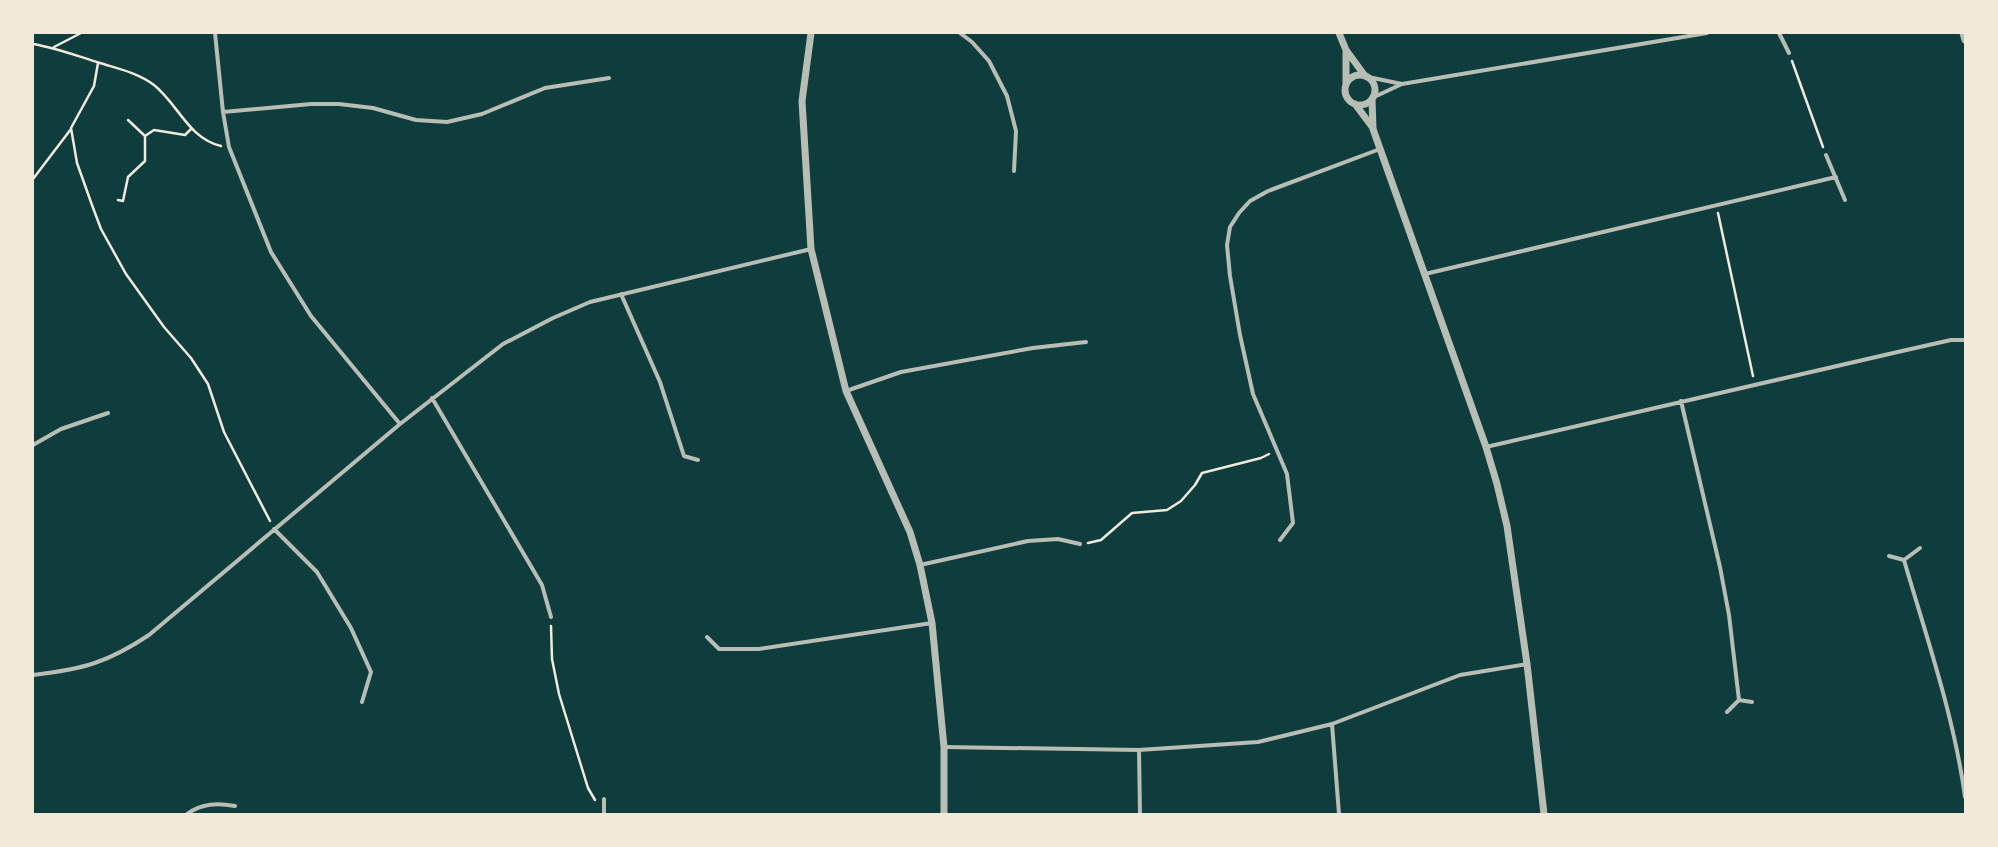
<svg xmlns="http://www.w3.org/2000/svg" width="1998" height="847" viewBox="0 0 1998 847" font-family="'PT Sans',sans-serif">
<rect width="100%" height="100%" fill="#0f3d3e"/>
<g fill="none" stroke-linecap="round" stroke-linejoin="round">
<!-- path -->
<path stroke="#f1e9da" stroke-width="2.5" d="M33,44C57,48 77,56 100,63C119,69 138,73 154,85C178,104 188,138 221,146
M54,47L81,33
M1792,61L1823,147
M98,63L94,86L71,128L77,163L92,205L101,229L126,274L164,327L191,358L208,384L224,432L270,521
M128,120L145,136L154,130L185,135L191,129
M33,179L71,129
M118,200L123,201L128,177L145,161V136
M1718,213L1753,376
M1088,543L1101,540L1132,513L1167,510L1181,501L1195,485L1202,473L1261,458L1269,454
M551,626L552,659L559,694L588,788L595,800"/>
<!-- minor -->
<path stroke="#b8beb3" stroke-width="4" d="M215,33L223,112L229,147L271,252L311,316L400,424
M960,33L972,42L989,61L1007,96L1016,131L1014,171
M1779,33L1789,53
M1368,77L1402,84
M1374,97L1402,84L1707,33
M223,112L311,104H339L373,108L416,120L447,122L482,114L545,88L609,78
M1826,155L1845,200
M1425,274L1836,177
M621,294L660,382L684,456L698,460
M846,391L901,372L1033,348L1086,342
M432,398L542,585L551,617
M1681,401L1720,567L1729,615L1739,700
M33,445L61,429L108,413
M1486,447L1902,351L1951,340H1965
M274,529L317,572L351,628L371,672L362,702
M1280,540L1293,523L1287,474L1253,394L1240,335L1230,276L1227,245L1230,227L1239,213L1250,201L1268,191L1380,149
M1889,556L1904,560
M1904,560C1927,639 1954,716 1965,797
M1904,560L1920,548
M920,565L1028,541L1058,539L1080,544
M707,637L719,649H759L932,623
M33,675C83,669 107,663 149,635L400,424L503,344L553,318L590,302L811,249
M1739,700L1752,702
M1727,712L1739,700
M1332,724L1339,814
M944,747L1139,750L1258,742L1332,724L1460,675L1527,664
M1139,750L1140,814
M604,799V814
M187,814C202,803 218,803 235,806"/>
<!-- tertiary -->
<path stroke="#b8beb3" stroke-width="7" d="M811,33L802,101L811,249L846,391L910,532L920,565L932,623L944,747V814
M1339,33L1346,50L1365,76
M1963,33L1965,40
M1346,50V83
M1345 90a15 15 0 1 1 30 0a15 15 0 1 1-30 0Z
M1372,99L1373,129L1486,447L1497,484L1507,526L1527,664L1544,814
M1355,104L1373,128"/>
</g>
<!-- border -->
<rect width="1998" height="847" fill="none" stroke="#f1e9da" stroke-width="68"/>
</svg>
